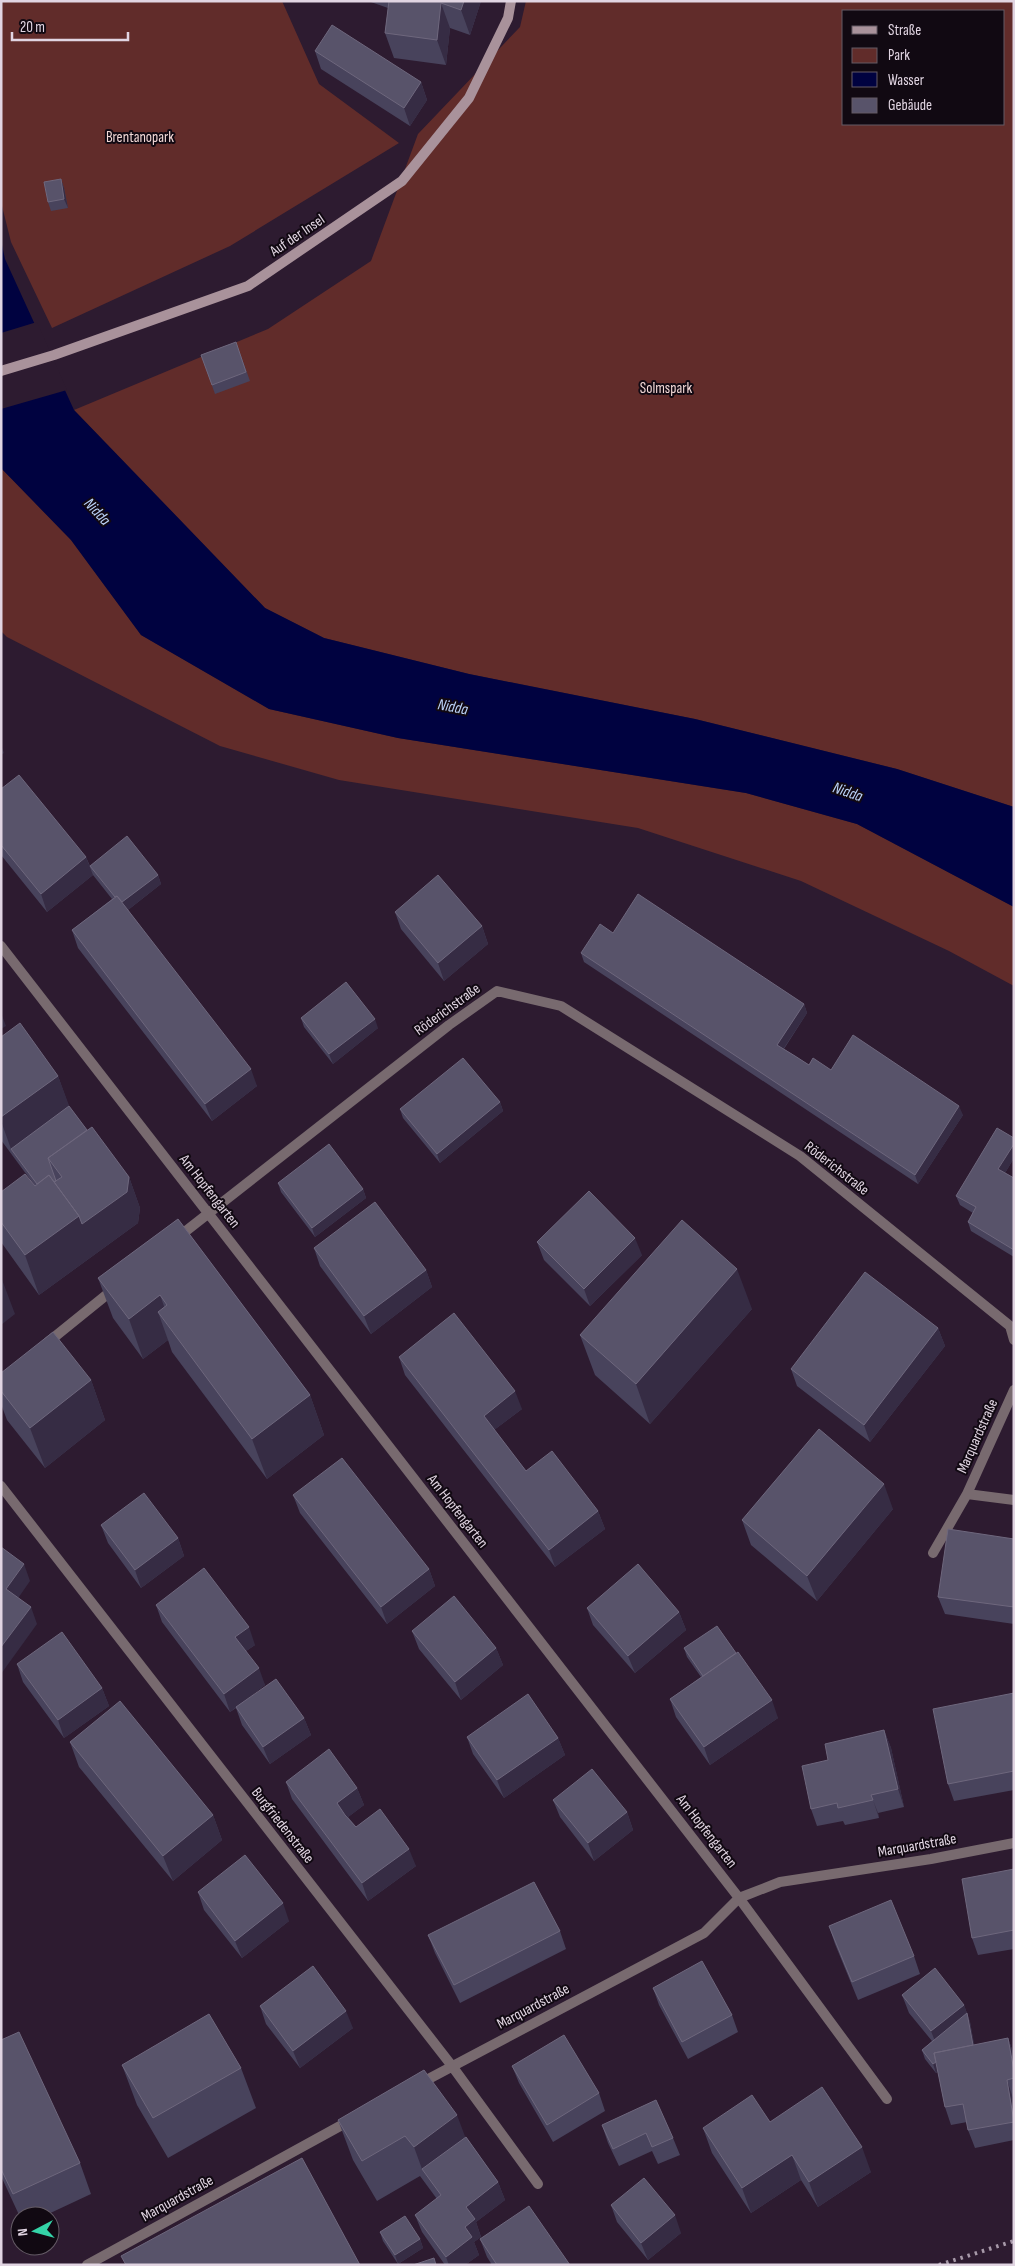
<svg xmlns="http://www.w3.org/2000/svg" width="1015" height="2266" viewBox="0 0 1015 2266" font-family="'Sofia Sans Condensed',sans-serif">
<rect width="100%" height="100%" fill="#2d1b30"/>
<!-- green -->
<path fill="#612c2a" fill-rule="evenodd" d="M1,1H282L319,84L399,143L230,246L52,328L11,242L1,202Z
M526,1H1014V807L897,769L695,719L469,674L324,638L265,608L74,410L268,329L371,261L418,134L520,27ZM844,11H1004V124H844Z
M1,468L71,540L141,635L269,709L398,738L746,793L857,824L1014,907V986L949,951L801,881L638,828L339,780L220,746L7,637L1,631Z"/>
<!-- water -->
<path fill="#000240" d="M1,240L5,259L74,410L265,608L324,638L469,674L695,719L897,769L1014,807V907L857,824L746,793L398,738L269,709L141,635L71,540L1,468Z"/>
<!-- pier -->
<path fill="#2d1b30" d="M37,322L67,390L1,409V333Z"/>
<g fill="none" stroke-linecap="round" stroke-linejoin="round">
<!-- minor -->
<path stroke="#786a6f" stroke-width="10" d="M1,946L739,1898L887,2099
M177,1238L449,1025L497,991L561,1006L800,1156L1010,1326L1014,1340
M47,1343L115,1288
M1014,1390L967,1494L1014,1500
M1,1486L452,2066L538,2184
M933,1553L967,1494
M419,2084L704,1933L739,1898L780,1882L931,1859L1014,1843
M87,2265L351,2120"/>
<!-- secondary -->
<path stroke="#a9929b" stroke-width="10" d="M1,371L54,355L248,286L402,181L469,98L508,18L511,1"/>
<!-- rail -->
<path stroke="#a799a9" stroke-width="4" stroke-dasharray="2.5 5" stroke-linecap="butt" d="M939,2265L1014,2241"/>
</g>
<!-- wall -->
<path fill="#48435c" d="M368,1H481L470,35L450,28L446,65L394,58L385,33L388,8Z
M315,51L421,82L427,100L410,126L321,69Z
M61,179L64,188L68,208L51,211L48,202Z
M236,342L250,381L215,394L201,355Z
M1,789L86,857L90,866L158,875L161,884L128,910L257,1086L212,1121L78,948L72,930L112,899L93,875L47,912L1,855Z
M395,912L482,926L488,944L444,981L401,929Z
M613,933L804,1004L807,1013L784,1049L809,1065L831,1070L963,1115L918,1184L584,962L581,953Z
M301,1018L378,1028L333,1064L304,1027Z
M1,1037L58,1076L69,1107L87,1130L129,1177L140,1208L138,1223L39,1295L1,1242V1192L35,1186L1,1140Z
M500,1102L503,1111L440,1163L403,1118L400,1109Z
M1014,1158L1005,1173L1014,1178V1257L971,1231L968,1222L973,1213L960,1205L956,1196Z
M278,1183L363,1189L366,1198L315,1237L281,1192Z
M178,1219L310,1395L324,1435L267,1479L172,1352L168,1340L143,1359L113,1318L98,1278Z
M537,1242L642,1255L590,1306L544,1260Z
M314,1248L426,1270L432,1287L371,1334L320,1266Z
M752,1309L650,1424L595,1375L580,1335Z
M938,1328L945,1346L870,1442L797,1386L791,1369Z
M399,1357L522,1409L494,1430L526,1471L598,1511L605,1529L555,1567L405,1375Z
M1,1373L91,1380L105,1420L45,1468L7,1420L1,1404Z
M293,1495L429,1569L435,1586L387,1624L300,1513Z
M893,1509L817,1601L751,1545L742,1520Z
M101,1525L178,1538L184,1556L141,1588L108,1543Z
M1014,1539V1624L945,1614L938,1597Z
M156,1605L255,1645L246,1651L265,1685L243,1702L304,1718L311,1735L270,1764L242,1725L236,1708L230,1712L162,1622Z
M587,1608L679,1612L686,1630L635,1673L593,1625Z
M412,1631L496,1648L503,1665L461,1700L419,1649Z
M684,1648L736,1653L778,1718L710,1765L676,1717L670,1699L701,1677L687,1657Z
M17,1664L102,1688L109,1706L64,1738L23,1682Z
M1014,1693V1790L954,1801L948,1784Z
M884,1730L891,1748L904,1807L878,1813L879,1818L845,1825L843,1821L817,1826L811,1809L828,1760Z
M467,1737L558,1738L565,1755L504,1798L473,1754Z
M70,1742L213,1815L222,1840L173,1881L79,1767Z
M286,1782L357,1788L364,1805L348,1817L356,1827L416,1866L368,1901L292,1799Z
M553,1800L627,1812L633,1830L594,1861L560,1817Z
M1014,1869V1949L978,1955L972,1938Z
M198,1892L289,1921L242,1958L204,1910Z
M829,1926L914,1956L920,1974L858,2000L835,1944Z
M560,1931L566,1949L460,2003L435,1953L428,1935Z
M653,1988L732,2015L738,2032L688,2059L659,2005Z
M902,1995L964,2005L970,2022L974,2045L1008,2038L1014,2055V2140L975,2148L968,2130L967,2122L951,2125L945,2107L938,2072L936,2073L925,2059L922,2050L932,2041L909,2013Z
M260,2006L353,2028L300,2068L266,2024Z
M1,2040L80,2163L91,2194L44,2216L20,2217L1,2176Z
M122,2065L241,2068L256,2108L168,2158L137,2105Z
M512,2066L599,2093L605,2111L553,2142L519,2083Z
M338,2120L466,2137L498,2182L505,2200L476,2222L481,2237L474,2242L479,2255L465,2265H445L422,2232L415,2215L437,2199L420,2176L377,2201L353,2160Z
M770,2122L871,2172L818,2207L801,2180L751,2213L712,2153L703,2128Z
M602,2125L673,2138L680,2155L658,2164L652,2151L619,2166L608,2143Z
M611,2205L681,2233L648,2260L617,2222Z
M380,2232L420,2239L423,2248L398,2264L383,2241Z
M480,2239L570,2265H492L487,2257Z"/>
<!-- shaded-wall -->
<path fill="#362c44" d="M464,1H481L470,35L461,10Z
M441,3L450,28L446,65L437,40Z
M421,82L427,100L410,126L404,108Z
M61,179L64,188L68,208L64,199Z
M1,745L4,753L1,755Z
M86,857L93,875L47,912L41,894Z
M158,875L161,884L124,913L120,904Z
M482,926L488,944L444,981L438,963Z
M804,1004L807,1013L780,1054L777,1045Z
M1,1013L6,1026L1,1029Z
M375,1019L378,1028L333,1064L329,1054Z
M251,1069L257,1086L212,1121L205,1104Z
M58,1076L73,1116L11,1149L1,1121V1117Z
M500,1102L503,1111L440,1163L437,1154Z
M959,1106L963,1115L918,1184L915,1175Z
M1014,1144V1158L1002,1178L998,1169Z
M129,1177L140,1208L138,1223L39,1295L25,1255Z
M363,1189L366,1198L315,1237L312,1228Z
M635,1238L642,1255L590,1306L584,1289Z
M737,1269L752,1309L650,1424L636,1384Z
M426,1270L432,1287L371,1334L364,1316Z
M1,1277L15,1314L1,1325Z
M160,1295L174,1334L158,1312L168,1340L143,1359L129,1319Z
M938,1328L945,1346L870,1442L864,1425Z
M91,1380L105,1420L45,1468L30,1428Z
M515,1391L522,1409L490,1433L484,1416Z
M310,1395L324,1435L267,1479L252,1439Z
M884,1484L893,1509L817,1601L807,1576Z
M598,1511L605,1529L555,1567L549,1550Z
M178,1538L184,1556L141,1588L135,1570Z
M24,1564L30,1581L12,1607L6,1589Z
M429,1569L435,1586L387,1624L381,1607Z
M31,1607L37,1624L1,1674V1647Z
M679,1612L686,1630L635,1673L628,1656Z
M249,1627L255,1645L242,1654L235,1637Z
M496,1648L503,1665L461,1700L455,1682Z
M259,1668L265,1685L230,1712L224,1694Z
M102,1688L109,1706L64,1738L58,1720Z
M772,1700L778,1718L710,1765L704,1747Z
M304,1718L311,1735L270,1764L263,1747Z
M884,1730L891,1748L904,1807L898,1789Z
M558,1738L565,1755L504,1798L497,1780Z
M357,1788L364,1805L343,1821L337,1803Z
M871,1795L878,1813L879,1818L873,1800Z
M627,1812L633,1830L594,1861L588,1843Z
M213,1815L222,1840L173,1881L163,1856Z
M409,1849L416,1866L368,1901L362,1883Z
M283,1903L289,1921L242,1958L235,1941Z
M964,2005L970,2022L978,2063L938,2049L931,2031Z
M346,2011L353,2028L300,2068L293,2051Z
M1008,2038L1014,2055V2071Z
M937,2061L940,2070L936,2073L933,2064Z
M1007,2080L1014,2101V2118Z
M457,2115L472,2155L422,2169L414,2147Z
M862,2147L871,2172L818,2207L809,2182Z
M792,2155L801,2180L751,2213L742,2188Z
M498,2182L505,2200L476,2222L481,2237L474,2242L479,2255L465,2265H449L446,2257L466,2207Z
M675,2215L681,2233L648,2260L641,2243Z
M420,2239L423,2248L398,2264L395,2255Z"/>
<!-- building -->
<path fill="#58536a" stroke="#6e677d" d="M389,1H464L461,10L441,3L437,40L385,33Z
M332,25L421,82L404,108L315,51Z
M61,179L64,199L48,202L44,182Z
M236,342L246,372L212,385L201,355Z
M19,775L86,857L41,894L1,845V789Z
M127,836L158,875L122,902L117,896L115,897L90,866Z
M438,875L482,926L438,963L395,912Z
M638,894L804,1004L777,1045L795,1056L809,1065L813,1058L831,1070L853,1035L959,1106L915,1175L581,953L600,924L613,933Z
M117,896L251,1069L205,1104L72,930Z
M346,982L375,1019L329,1054L301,1018Z
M20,1023L58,1076L1,1117V1037Z
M463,1058L500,1102L437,1154L400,1109Z
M69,1106L87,1130L48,1158L56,1181L54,1182L49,1175L37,1184L11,1149Z
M92,1127L129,1177L127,1192L82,1224L79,1216L54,1182L62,1177L48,1158Z
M997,1128L1014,1138V1144L998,1169L1014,1178V1250L968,1222L976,1207L956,1196Z
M329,1144L363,1189L312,1228L278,1183Z
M25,1174L35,1186L49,1175L79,1216L25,1255L1,1222V1192Z
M589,1191L635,1238L584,1289L537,1242Z
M375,1202L426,1270L364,1316L314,1248Z
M178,1219L310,1395L252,1439L158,1312L167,1305L160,1295L129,1319L98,1278Z
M682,1220L737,1269L636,1384L580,1335Z
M865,1272L938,1328L864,1425L791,1369Z
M454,1313L515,1391L484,1416L526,1471L552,1451L598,1511L549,1550L399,1357Z
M53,1332L91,1380L30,1428L1,1391V1373Z
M819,1429L884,1484L807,1576L742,1520Z
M342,1458L429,1569L381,1607L293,1495Z
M144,1493L178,1538L135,1570L101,1525Z
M948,1529L1014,1539V1607L938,1597Z
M1,1547L24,1564L6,1589L31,1607L1,1647Z
M638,1564L679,1612L628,1656L587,1608Z
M204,1568L249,1627L235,1637L259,1668L224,1694L156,1605Z
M454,1596L496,1648L455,1682L412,1631Z
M717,1626L736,1653L703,1676L684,1648Z
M62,1632L102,1688L58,1720L17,1664Z
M738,1652L772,1700L704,1747L670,1699Z
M276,1679L304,1718L263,1747L236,1707Z
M1014,1693V1771L948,1784L933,1709Z
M528,1694L558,1738L497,1780L467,1737Z
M120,1701L213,1815L163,1856L70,1742Z
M884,1730L898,1789L871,1795L873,1800L838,1808L837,1803L811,1809L802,1766L828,1760L825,1744Z
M329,1749L357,1788L337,1803L345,1815L356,1827L380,1809L409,1849L362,1883L286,1782Z
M592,1769L627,1812L588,1843L553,1800Z
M245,1855L283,1903L235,1941L198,1892Z
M1014,1869V1930L972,1938L962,1879Z
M534,1882L560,1931L454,1985L428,1935Z
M891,1900L914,1956L852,1982L829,1926Z
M702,1961L732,2015L682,2042L653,1988Z
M313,1966L346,2011L293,2051L260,2006Z
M935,1968L964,2005L931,2031L902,1995Z
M967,2013L973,2045L934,2053L936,2062L933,2064L922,2050Z
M209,2014L241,2068L153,2118L122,2065Z
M19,2032L80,2163L13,2194L1,2169V2040Z
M564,2035L599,2093L547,2125L512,2066Z
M1008,2038L1014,2071V2078L1007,2080L1014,2122L968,2130L963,2104L945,2107L934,2053Z
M424,2070L457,2115L414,2147L405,2136L362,2161L338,2120Z
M822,2087L862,2147L809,2182L792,2155L742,2188L703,2128L752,2095L770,2122Z
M656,2100L673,2138L652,2147L646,2133L613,2149L602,2125Z
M466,2137L498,2182L466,2207L475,2219L465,2227L472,2237L446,2257L415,2215L441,2195L422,2169Z
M302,2158L360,2265H126L121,2256Z
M644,2178L675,2215L641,2243L611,2205Z
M529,2206L570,2265H497L480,2239Z
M405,2216L420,2239L395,2255L380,2232Z
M434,2258L436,2265H413Z"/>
<g text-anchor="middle" stroke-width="4" stroke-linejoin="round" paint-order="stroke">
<!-- park labels -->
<g font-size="15" fill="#f3d9d7" stroke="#110912">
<text x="140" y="142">Brentanopark</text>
<text x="666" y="393">Solmspark</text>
</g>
<!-- street labels -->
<g font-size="15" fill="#e1d5e2" stroke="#110912">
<text transform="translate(297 235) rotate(-34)" y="5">Auf der Insel</text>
<text transform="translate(447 1009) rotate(-36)" y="5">Röderichstraße</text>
<text transform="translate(837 1168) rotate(38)" y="5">Röderichstraße</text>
<text transform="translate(210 1191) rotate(52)" y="5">Am Hopfengarten</text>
<text transform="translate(977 1436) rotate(-66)" y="5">Marquardstraße</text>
<text transform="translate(458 1511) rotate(52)" y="5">Am Hopfengarten</text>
<text transform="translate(283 1825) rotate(52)" y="5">Burgfriedenstraße</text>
<text transform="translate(707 1831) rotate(52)" y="5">Am Hopfengarten</text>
<text transform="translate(917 1845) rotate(-10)" y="5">Marquardstraße</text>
<text transform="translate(533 2006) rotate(-28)" y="5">Marquardstraße</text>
<text transform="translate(177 2198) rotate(-29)" y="5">Marquardstraße</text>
</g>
<!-- water labels -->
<g font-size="16" font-style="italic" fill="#bbd2f8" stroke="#110912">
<text transform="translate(98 511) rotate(47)" y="6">Nidda</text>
<text transform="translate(453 706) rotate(11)" y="6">Nidda</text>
<text transform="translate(848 791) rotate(19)" y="6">Nidda</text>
</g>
</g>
<!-- border -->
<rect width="1015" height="2266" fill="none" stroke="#e1d5e2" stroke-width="5"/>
<!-- legend -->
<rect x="842" y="10" width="162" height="115" fill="#110912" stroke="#645b65"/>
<rect x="852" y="26" width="25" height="8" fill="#a9929b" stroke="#645b65"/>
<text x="888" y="35" font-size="15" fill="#e1d5e2">Straße</text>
<rect x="852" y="48" width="25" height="15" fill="#612c2a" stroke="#645b65"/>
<text x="888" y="60" font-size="15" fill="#e1d5e2">Park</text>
<rect x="852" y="72" width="25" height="15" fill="#000240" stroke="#645b65"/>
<text x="888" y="85" font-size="15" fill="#e1d5e2">Wasser</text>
<rect x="852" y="98" width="25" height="15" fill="#58536a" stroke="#645b65"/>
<text x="888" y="110" font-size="15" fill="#e1d5e2">Gebäude</text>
<!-- north arrow -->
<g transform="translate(35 2231) rotate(264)"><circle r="24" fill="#110912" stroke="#645b65"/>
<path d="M0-4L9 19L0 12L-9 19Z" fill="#34d4a8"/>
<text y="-8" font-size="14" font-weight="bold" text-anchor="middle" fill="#e1d5e2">N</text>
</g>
<!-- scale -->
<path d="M12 32v8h116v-8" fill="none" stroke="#e1d5e2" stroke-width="2.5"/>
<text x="20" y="32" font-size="15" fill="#e1d5e2" stroke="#110912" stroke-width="4" paint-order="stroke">20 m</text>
</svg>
